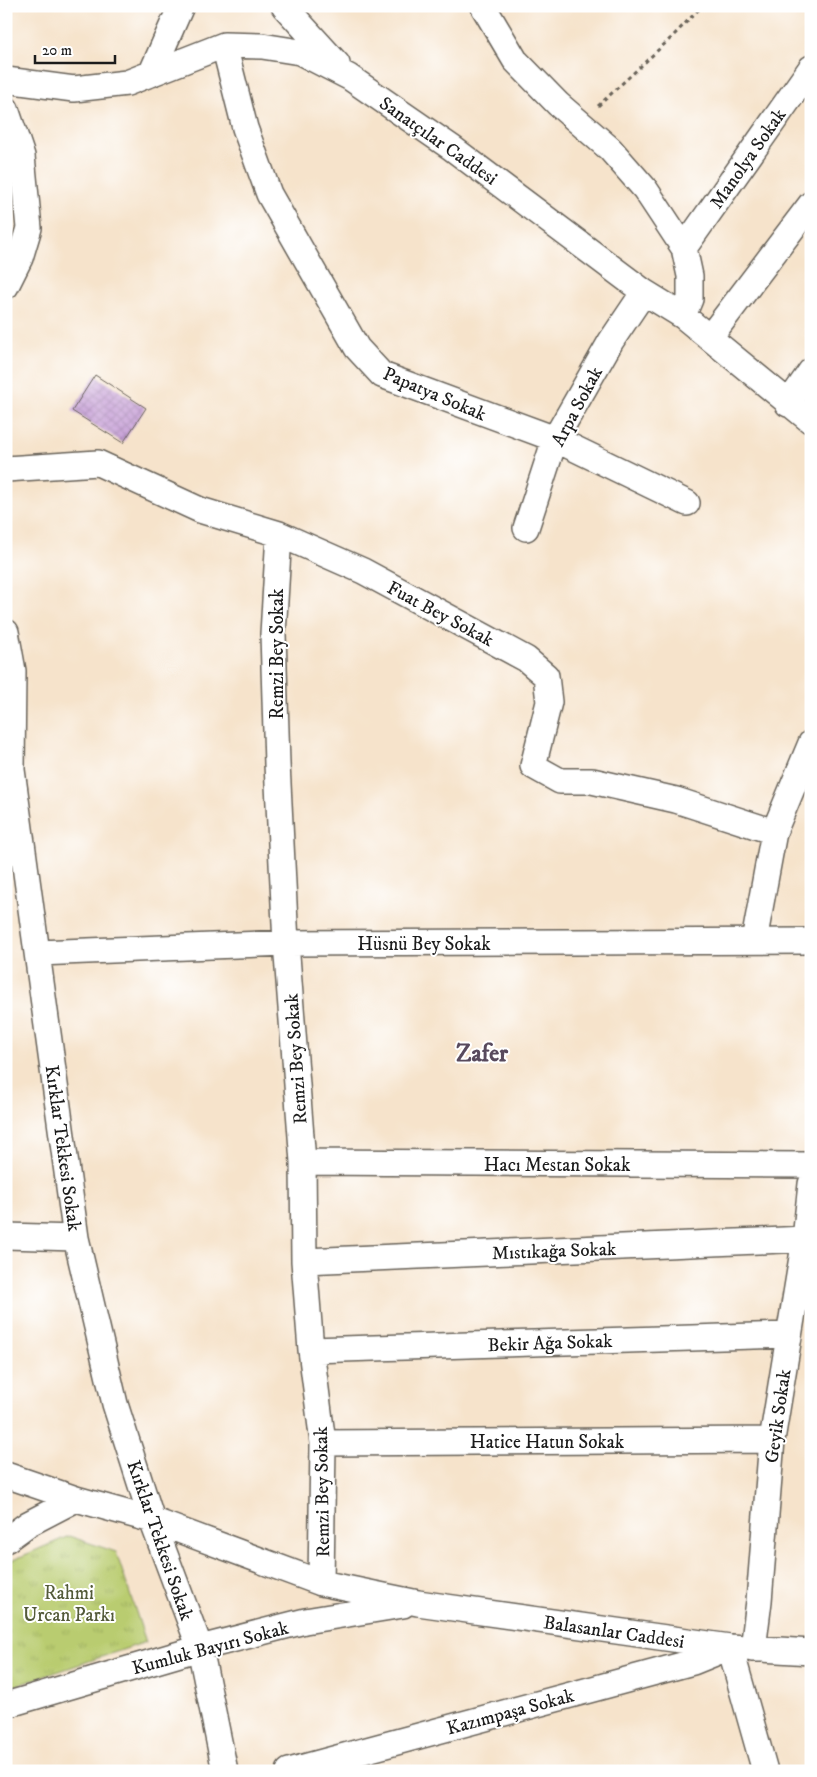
<svg xmlns="http://www.w3.org/2000/svg" width="817" height="1777" viewBox="0 0 817 1777" font-family="'IM FELL DW Pica',serif">
<defs>
<pattern id="park-tufts" width="24" height="20" patternUnits="userSpaceOnUse" patternTransform="scale(1.25)"><rect width="24" height="20" fill="#b9cc70"/><path d="M3 7l-1-3M5 7V3M7 7l1-3M15 17l-1-3M17 17v-4M19 17l1-3" fill="none" stroke="#9eaf60"/></pattern>
<pattern id="building-cross-hatch" width="8" height="8" patternUnits="userSpaceOnUse" patternTransform="scale(1.25)"><rect width="8" height="8" fill="#c7a0d7"/><path d="M0 0l8 8M0 8l8-8" fill="none" stroke="#aa89b8"/></pattern>
</defs>
<rect width="100%" height="100%" fill="#fff"/>
<filter id="ink" filterUnits="userSpaceOnUse"><feTurbulence type="fractalNoise" baseFrequency=".02" numOctaves="2"/><feDisplacementMap in="SourceGraphic" scale="10" xChannelSelector="R" yChannelSelector="G"/><feConvolveMatrix kernelMatrix="1 2 1 2 8 2 1 2 1" color-interpolation-filters="sRGB"/></filter>
<filter id="wash" filterUnits="userSpaceOnUse"><feTurbulence type="fractalNoise" baseFrequency=".0096" numOctaves="4" result="noise"/><feDisplacementMap in="SourceGraphic" scale="20" xChannelSelector="R" yChannelSelector="G"/><feGaussianBlur stdDeviation="1.12" result="paint"/><feColorMatrix in="noise" values="0 0 0 0 0 0 0 0 0 0 0 0 0 0 0 0 0 1.4 0 .05"/><feComposite in="paint" operator="in"/></filter>
<g filter="url(#wash)">
<rect width="100%" height="100%" fill="#f6e3cb"/>
<!-- park -->
<path fill="url(#park-tufts)" stroke="#6a7446" d="M69,1536L116,1552L146,1642L6,1689V1563Z"/>
<g id="blocks">
<!-- building -->
<path fill="url(#building-cross-hatch)" d="M95,375L146,408L123,443L72,411Z"/>
</g>
</g>
<g filter="url(#ink)">
<use href="#blocks" fill-opacity="0" stroke="#686259" stroke-width="1"/>
<g fill="none" stroke-linecap="round" stroke-linejoin="round">
<!-- minor casing -->
<g stroke="#686259" stroke-width="28">
<path id="minor" d="M284,6L337,64
M483,6L515,60L558,104L610,149L645,189L684,248L690,276V299L683,316
M224,45L245,128L269,194L357,348L382,375L555,439L687,503
M151,74L181,6
M6,80L74,89L127,83L224,45L262,46L300,52L349,77L452,148L644,292L683,316L811,421
M6,109L22,156L29,228L20,258L6,286
M684,248L811,68
M710,337L811,204
M788,404L811,371
M6,469L98,463L200,510L279,534L363,571L526,659L546,676L549,702L533,766L560,781H592L676,800L774,832
M526,528L555,439L611,341L644,292
M279,534L273,634L277,764L286,943L303,1162L304,1261L311,1350L323,1443L321,1583
M6,632L13,671L12,770L76,1238L115,1404L152,1520L200,1648L225,1771
M754,941L774,832L811,743
M38,953L286,943L811,941
M303,1162L811,1165
M6,1236L76,1238
M304,1261L805,1239
M311,1350L789,1335
M323,1443L772,1440
M6,1475L76,1499L152,1520L321,1583L418,1603L730,1647L811,1652
M6,1540L28,1524L76,1499
M753,1649L759,1601L772,1440L805,1239L811,1184
M6,1705L200,1648L305,1621L403,1605
M289,1771L693,1662L730,1647L765,1771"/>
</g>
<!-- path -->
<path stroke="#686259" stroke-width="3" stroke-dasharray="4 4" stroke-linecap="butt" d="M598,106L671,38L702,6"/>
<!-- minor -->
<use href="#minor" stroke="#fff" stroke-width="25"/>
</g>
</g>
<g text-anchor="middle" stroke-width="4" stroke-linejoin="round" paint-order="stroke">
<!-- street labels -->
<g font-size="19" fill="#1c1c1c" stroke="#fff">
<text transform="translate(439 140) rotate(35)" y="7">Sanatçılar Caddesi</text>
<text transform="translate(747 158) rotate(-55)" y="7">Manolya Sokak</text>
<text transform="translate(435 393) rotate(23)" y="7">Papatya Sokak</text>
<text transform="translate(576 406) rotate(-62)" y="7">Arpa Sokak</text>
<text transform="translate(441 613) rotate(28)" y="7">Fuat Bey Sokak</text>
<text transform="translate(276 654) rotate(-90)" y="7">Remzi Bey Sokak</text>
<text x="424" y="950">Hüsnü Bey Sokak</text>
<text transform="translate(295 1059) rotate(-94)" y="7">Remzi Bey Sokak</text>
<text transform="translate(64 1148) rotate(82)" y="7">Kırklar Tekkesi Sokak</text>
<text x="557" y="1171">Hacı Mestan Sokak</text>
<text transform="translate(554 1250) rotate(-2)" y="7">Mıstıkağa Sokak</text>
<text transform="translate(550 1342) rotate(-2)" y="7">Bekir Ağa Sokak</text>
<text transform="translate(777 1416) rotate(-82)" y="7">Geyik Sokak</text>
<text x="547" y="1448">Hatice Hatun Sokak</text>
<text transform="translate(321 1492) rotate(-91)" y="7">Remzi Bey Sokak</text>
<text transform="translate(161 1540) rotate(71)" y="7">Kırklar Tekkesi Sokak</text>
<text transform="translate(614 1631) rotate(8)" y="7">Balasanlar Caddesi</text>
<text transform="translate(210 1647) rotate(-15)" y="7">Kumluk Bayırı Sokak</text>
<text transform="translate(510 1711) rotate(-15)" y="7">Kazımpaşa Sokak</text>
</g>
<!-- park labels -->
<g font-size="19" fill="#535a39" stroke="#fff">
<text x="69" y="1599">Rahmi<tspan x="69" dy="22">Urcan Parkı</tspan></text>
</g>
<!-- district labels -->
<g font-size="24" font-weight="bold" fill="#584a5d" stroke="#fff">
<text x="482" y="1061">Zafer</text>
</g>
</g>
<!-- margin -->
<rect width="817" height="1777" fill="none" stroke="#fff" stroke-width="25"/>
<!-- scale -->
<path d="M35 55v8h80v-8" fill="none" stroke="#1c1c1c" stroke-width="2.5"/>
<text x="42" y="55" font-size="15" fill="#1c1c1c" stroke="#ffffff" stroke-width="4" paint-order="stroke">20 m</text>
</svg>
